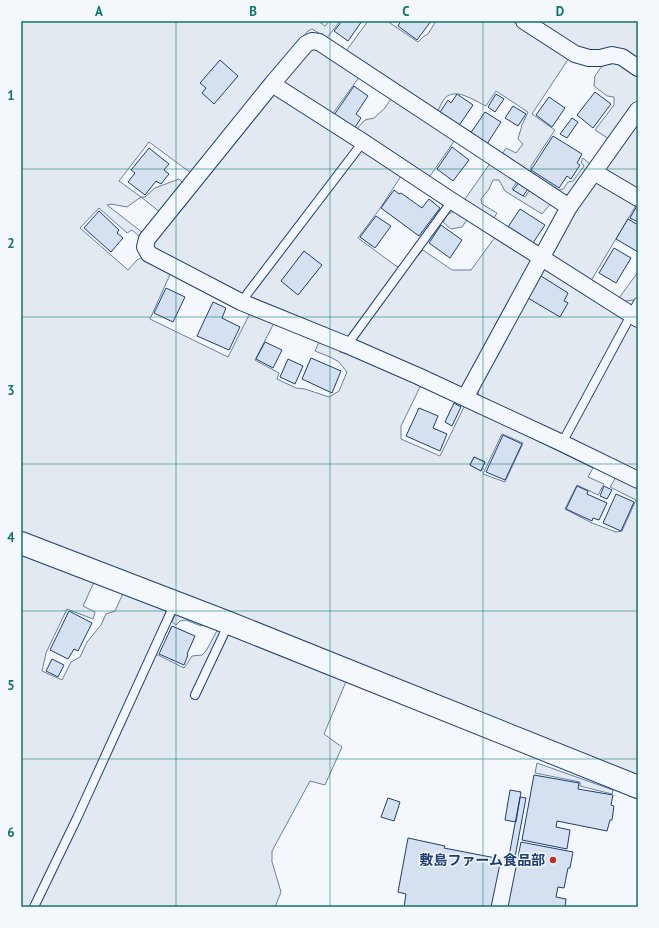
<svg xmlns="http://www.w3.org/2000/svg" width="659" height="928" viewBox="0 0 659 928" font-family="'PT Sans','Noto Sans JP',sans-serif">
<rect width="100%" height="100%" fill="#f4f7fb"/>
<!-- green -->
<path fill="#e3e9f0" stroke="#687fa3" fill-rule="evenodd" d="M21,21H318L325,26L329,21H340L327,38L312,29L308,31L270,74L191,173L149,142L119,181L141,197H145L155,188L179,179L184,184L161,213L141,197L127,207L111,204L107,205L143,233L140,237L132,230L127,233L99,208L80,228L128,270L137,260L143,257L150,259L172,270L150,319L228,357L251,311L275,321L255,360L279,373L277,379L296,388L305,389L329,397L339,391L347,372L339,362L330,357L315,351L319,342H324L338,348L340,352L354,356L357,342L284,317L162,262L156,257L152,243L271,95L278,96L403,173L379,210L358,238L396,266L406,269L423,250L452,270H471L496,236L586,291L638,325V484L512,423L504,411L483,402L479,397L478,391L486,374L481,373L470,395L462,399L426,385L420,387L401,426V439L440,456L465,405L593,468L588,477L604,484L598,495L577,485L565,509L592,523L616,532L622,531L636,500L610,487L616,477L638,488V777L356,667L345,684L324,734L342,747L325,785L310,781L272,851V862L281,892L275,907H21ZM502,434L523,443L505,482L483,474ZM474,457L485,462L481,471L470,465ZM88,564L254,630L249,639L230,631L197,700L190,696L223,629L219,627L206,651L202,655L192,656L184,668L156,654L128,715L122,712L166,612L163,605L125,589L115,611L106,614L101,625L87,642L80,657L71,662L62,680L42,671L46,653L67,609L93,619L95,612L83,606L95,580L84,575Z
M368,21H387L418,42L423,37L428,34L436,21H512L569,58L532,114L555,130L531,166V172L559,190L563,189L568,182L573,181L584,166L581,162L583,158L592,166L570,194L564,196L501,156L506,148L516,153L523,144L518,139L522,125L528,112L496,91L486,106C475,101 456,87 445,98C441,102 439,110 436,115L455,140L428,179L354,132L365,120L374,118L385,108L392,97L346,51Z
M533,21H638V65L586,52Z
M317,48L360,76L331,116L283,83L305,49Z
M613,59L638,73V100L609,139L595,130L614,105V97L607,96L594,86L595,76L604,63Z
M638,120V185L636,188L606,172L603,165Z
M491,162L518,180L512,189L525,197L531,188L552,202L542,214L505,191L499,180H493L489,189L481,199L482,204L497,213L494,218L468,205L465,199Z
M599,181L638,202L589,284L550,257L572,212L594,183Z
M454,211L469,217L462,227L451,229L443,222L448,214Z
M638,272V296L635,300L625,301L619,298Z
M176,613L204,622L201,626L186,620L180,621L176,625L172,622Z
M537,763L613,790L612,794L580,786V782L535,773Z"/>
<!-- building -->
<path fill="#d5e0f0" stroke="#1d3f73" d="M342,21H362L348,41L334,31Z
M401,21H431L417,40L398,26Z
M220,60L238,76L214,104L202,93L206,88L200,83Z
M354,86L368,96L356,114L361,118L354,129L334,115Z
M595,92L611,104L593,128L577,115Z
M457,94L473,105L458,127L439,114L448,100L451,103Z
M496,94L504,99L495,112L488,107Z
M549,97L565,108L552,127L536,115Z
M513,106L526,114L518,126L505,118Z
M485,112L501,122L487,144L470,134Z
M572,118L578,122L567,138L560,134Z
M553,136L582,154L577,163L580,165L571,179L567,176L559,188L531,170Z
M452,147L469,160L453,181L437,169Z
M149,148L169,164L164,170L169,174L161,184L156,181L145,195L128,182L135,173L131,170Z
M519,182L528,189L523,196L513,190Z
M394,190L399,194L401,193L422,208L429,199L440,208L419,236L381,208Z
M638,204V222L630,218Z
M520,209L545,225L533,243L508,227Z
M99,211L119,230L117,233L123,238L111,252L84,228Z
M376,216L391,226L375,248L360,237Z
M628,219L638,225V252L616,239Z
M441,225L462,240L450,258L429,243Z
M614,248L631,258L616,283L599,273Z
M304,251L322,265L298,295L281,281Z
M541,276L568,293L564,301L568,303L560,317L528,298Z
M166,288L185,297L173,322L154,313Z
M213,302L226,308L222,318L240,327L229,350L197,336Z
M265,342L282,350L273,368L256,359Z
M311,358L341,371L332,393L302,379Z
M288,359L303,366L295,384L280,377Z
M454,403L461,407L452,426L445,422Z
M419,408L438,416L433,428L447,434L440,451L406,436Z
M503,435L522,444L505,480L486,472Z
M474,457L485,462L481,471L470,465Z
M577,486L588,491L587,494L607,503L599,520L593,518L592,521L566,509Z
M604,486L612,490L607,499L600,496Z
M616,494L634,502L621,531L603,523Z
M69,611L92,623L78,651L74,649L68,659L50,650Z
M172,626L195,636L187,654L188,655L184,665L159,654Z
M52,659L64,665L58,677L46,671Z
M534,775L579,783L578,789L613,795L611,805L614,806L612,820H610L607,831L557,821L556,827L570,830L567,849L522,840Z
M510,790L521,792L516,822L505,820Z
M520,797L526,798L515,857L509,856Z
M388,798L400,802L394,821L381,817Z
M408,838L445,846L444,848L501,859L491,907H404L406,894L398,892Z
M521,842L573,852L570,868H568L564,888L558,887L556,897L566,899L565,907H508Z"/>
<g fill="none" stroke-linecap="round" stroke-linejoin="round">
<!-- lane casing -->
<g stroke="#1d3f73" stroke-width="10">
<path id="lane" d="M241,302L363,142
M347,345L452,201
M562,443L638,302
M195,695L229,623
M34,907L77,818L175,603"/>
</g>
<!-- street casing -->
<g stroke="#1d3f73" stroke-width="18">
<path id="street" d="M524,21L575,54L589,58H600L612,55L622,57L638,68
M272,84L306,44L312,41L319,42L569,207
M594,172L638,198
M638,319L452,201L363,142L272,84L147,239L145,247L149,254L241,302L347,345L418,376L562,443L638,480
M465,398L569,207L638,110"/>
</g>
<!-- secondary casing -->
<g stroke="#1d3f73" stroke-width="24">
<path id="secondary" d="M21,543L229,623L638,787"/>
</g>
<!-- lane -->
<use href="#lane" stroke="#f4f7fb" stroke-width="8"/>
<!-- street -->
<use href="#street" stroke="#f4f7fb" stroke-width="16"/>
<!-- secondary -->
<use href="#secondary" stroke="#f4f7fb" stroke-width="22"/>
</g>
<!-- grid -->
<path fill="none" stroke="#0f766e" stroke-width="1" stroke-opacity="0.55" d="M176,21V907M330,21V907M483,21V907M21,169H638M21,317H638M21,464H638M21,611H638M21,759H638"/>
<!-- markers -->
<circle fill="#c62828" stroke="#f4f7fb" stroke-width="1.5" cx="553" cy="860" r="4"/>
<g text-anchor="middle" stroke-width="3" stroke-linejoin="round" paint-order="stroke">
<!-- poi labels -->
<g font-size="14" font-weight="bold" fill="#1d3f73" stroke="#f4f7fb" text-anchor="end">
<text x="545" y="865">敷島ファーム食品部</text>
</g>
</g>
<!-- border -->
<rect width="659" height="928" fill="none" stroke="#f4f7fb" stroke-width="44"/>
<rect x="22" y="22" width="615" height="884" fill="none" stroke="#0f766e" stroke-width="1.5"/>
<g font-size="13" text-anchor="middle" font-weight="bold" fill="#0f766e">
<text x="99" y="16">A</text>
<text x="253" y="16">B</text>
<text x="406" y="16">C</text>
<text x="560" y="16">D</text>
<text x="11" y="100">1</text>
<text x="11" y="248">2</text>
<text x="11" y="395">3</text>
<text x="11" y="542">4</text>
<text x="11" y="690">5</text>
<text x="11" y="837">6</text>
</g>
</svg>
